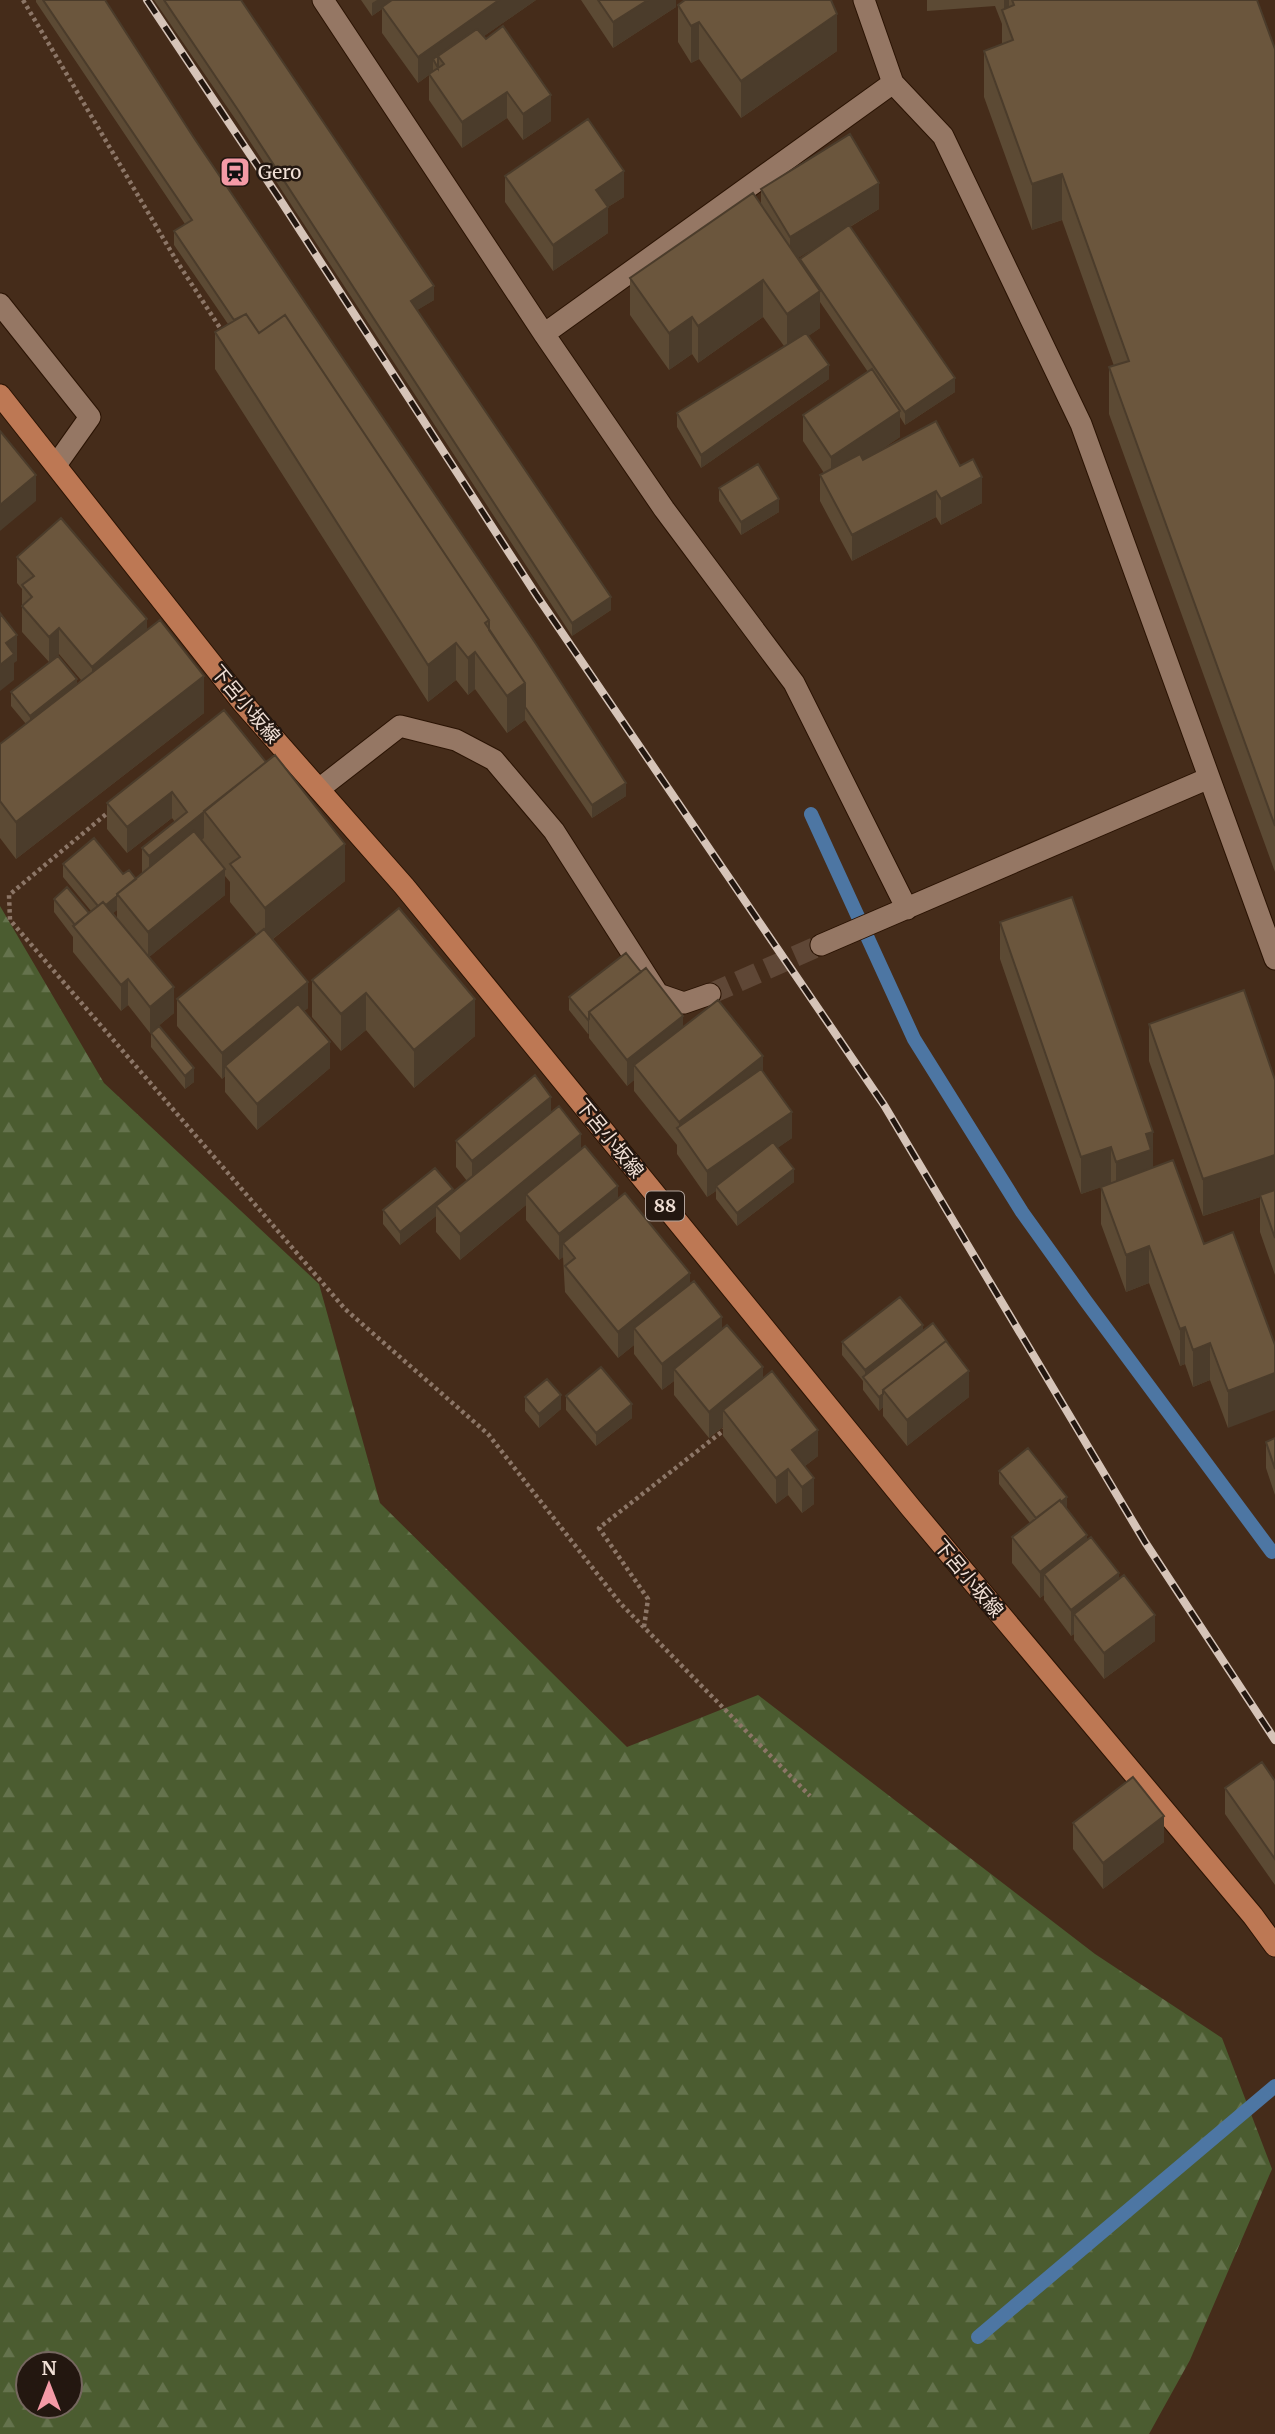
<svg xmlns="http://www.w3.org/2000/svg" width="1275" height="2434" viewBox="0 0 1275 2434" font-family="Merriweather,'Noto Sans JP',serif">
<defs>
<pattern id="forest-firs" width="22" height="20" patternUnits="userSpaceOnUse" patternTransform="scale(1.75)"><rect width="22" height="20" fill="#4b5c30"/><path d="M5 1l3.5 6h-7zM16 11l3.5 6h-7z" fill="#65734d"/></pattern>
</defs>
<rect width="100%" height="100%" fill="#452c1a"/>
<!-- forest -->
<path fill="url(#forest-firs)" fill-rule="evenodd" d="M0,906L104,1083L319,1284L380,1503L627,1747L758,1695L1095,1954L1222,2038L1272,2169L1190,2360L1149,2434H0ZM28,2364H70V2406H28Z"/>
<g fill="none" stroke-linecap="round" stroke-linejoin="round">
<!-- stream -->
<path stroke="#4d76a3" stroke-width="14" d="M811,814L914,1039L1022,1212L1085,1300L1272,1552
M978,2337L1275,2086"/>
<!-- minor-tunnel -->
<path stroke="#5f4736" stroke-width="21" stroke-dasharray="21 10" stroke-linecap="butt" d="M710,994L821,945"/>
<!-- minor casing -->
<g stroke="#2a1303" stroke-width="23">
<path id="minor" d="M323,0L544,334L664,509L794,683L907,909
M864,0L893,83L943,136L1081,424L1275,959
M0,304L90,417L56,465
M544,334L893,83
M319,789L400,726L456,740L494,760L554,831L658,994L684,1003L710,994
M821,945L1209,778"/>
</g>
<!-- major casing -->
<g stroke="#2a1303" stroke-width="23">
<path id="major" d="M0,395L242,702L404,886L911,1508L1253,1916L1275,1946"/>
</g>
<!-- path -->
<path stroke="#8c7667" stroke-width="4.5" stroke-dasharray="3.5 3.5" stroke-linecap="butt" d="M23,0L176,260L222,331
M111,810L9,895L10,920L345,1309L488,1434L620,1603L810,1796
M644,1627L648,1599L599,1528L728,1427"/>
<!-- minor -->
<use href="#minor" stroke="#957764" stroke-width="21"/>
<!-- major -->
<use href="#major" stroke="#bd7854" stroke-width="21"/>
<!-- rail casing -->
<g stroke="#d6c4b8" stroke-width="8">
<path id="rail" d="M147,0L279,198L537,596L884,1105L1145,1542L1275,1740"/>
</g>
<!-- rail -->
<use href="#rail" stroke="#231710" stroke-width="5" stroke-dasharray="16" stroke-linecap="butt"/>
</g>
<!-- wall -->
<path fill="#5c4a34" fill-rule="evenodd" d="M36,0H105L194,138L626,796L592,818L525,720L507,733L475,689L468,695L456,680L428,702L215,369V332L228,324L174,245V231L185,224L36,2Z
M154,0H241L434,300L417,310L611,610L572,636L238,123Z
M361,0H536L484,36L551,121L523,140L507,118L462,148L429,100V75L418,83L382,33V9L372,16Z
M581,0H676V7L613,48Z
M927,0H1257L1275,49V872L1109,414V367L1114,366L1062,220L1032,230L984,97V51L1002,44V24L995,6L927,11Z
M678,5L837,51L741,118L699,59L691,63L678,42Z
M505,176L624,197L608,207V233L553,271L505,202Z
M761,189L879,209L850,227L955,392L905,425L900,417V437L876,453L960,466L982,503L941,525L936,517L852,561L820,501V475L824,473L803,441V415L868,372L820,302V328L808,336L829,379L701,468L677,427V413L784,346L763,317L698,363L692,354L669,370L630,315V278L761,205ZM821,244L800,259V261L798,258Z
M719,488L779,512L741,535L719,501Z
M17,557L147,630L204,713L16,859L0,838V744L26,724L11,706V692L49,662L22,632V589L17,583ZM59,654L81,680L77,684L53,659Z
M266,762L345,881L273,939L308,1008L304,1011L330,1068L257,1130L225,1092V1076L222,1079L177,1026V999L257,935L230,902V882L225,876V895L149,957L174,1013L150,1033L128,1005L121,1011L73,952V937L54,912V899L89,913L91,911L63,877V864L123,874L136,879L142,873V848L175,822L172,818L127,853L107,829V803ZM117,910V918L113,913Z
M1000,922L1153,1167L1204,1244L1233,1232L1228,1428L1210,1380L1193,1387L1185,1364L1180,1366L1149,1283L1126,1292L1101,1224V1187L1081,1194L1000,959Z
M312,980L475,999V1036L414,1088L366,1030L341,1051L312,1017Z
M569,997L683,1026L763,1071L792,1138L777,1148L794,1182L737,1226L716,1199V1191L707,1197L677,1154V1145L634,1091V1080L627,1086L589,1038V1033L588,1034L569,1010Z
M1149,1024L1275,1080V1275L1260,1232V1197L1203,1216L1149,1061Z
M151,1033L194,1082L185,1089L151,1047Z
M551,1112L618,1198L690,1284L722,1329L763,1378L818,1456L805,1466L814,1504L802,1513L788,1495L776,1504L723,1436V1427L709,1438L674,1395V1381L662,1390L634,1354V1345L618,1358L565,1292L563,1257L559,1260L526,1220V1205L460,1260L436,1232V1216L400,1245L383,1224V1210L453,1192L467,1181L456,1167V1141Z
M923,1331L969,1397L907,1446L883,1416V1407L879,1411L863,1390V1381L842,1355V1342Z
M566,1396L632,1418L596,1446L566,1410Z
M525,1397L561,1409L539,1428L525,1411Z
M1275,1438V1495L1266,1468V1442Z
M999,1471L1067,1510L1087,1540L1119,1579L1155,1641L1104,1679L1074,1640V1634L1071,1636L1044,1600V1595L1040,1598L1012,1563V1537L1030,1523L999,1484Z
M1275,1781V1885L1225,1814V1788Z
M1073,1823L1164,1842L1103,1889L1073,1849Z"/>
<!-- shaded-wall -->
<path fill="#4b3c2b" d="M377,0H396L382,7V9L372,16V3Z
M499,0H536L444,64L438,56L433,59V72L418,83V57Z
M648,0H676V7L613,48V22Z
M1004,0H1009V29L1004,17Z
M837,14V51L741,118V81Z
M699,22V59L691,63V26Z
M507,92V118L462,148V122Z
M551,95V121L523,140V114Z
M624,171V197L608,207V233L553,271V245L596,190Z
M1062,174V220L1032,230V184Z
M879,183V209L790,263V237Z
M763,280V317L698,363V326Z
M434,286V300L411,314V301Z
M820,291V328L787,351V314Z
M692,317V354L669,370V333Z
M829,365V379L701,468V455Z
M955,378V392L905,425V412Z
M900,411V437L831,483V457Z
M36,475V501L0,531V505Z
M982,477V503L941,525V499Z
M936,491V517L852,561V535Z
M779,499V512L741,535V522Z
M611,597V610L572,636V623Z
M147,619V645L92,693V667Z
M59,628V654L49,663V637Z
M17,635V661L14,663V680L0,691V665L6,643Z
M456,643V680L428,702V665Z
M475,652V689L468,695V658Z
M204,676V713L16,859V822Z
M77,679V693L30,729V716Z
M525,683V720L507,733V696Z
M626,783V796L592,818V805Z
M172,792V818L127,853V827Z
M204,812V838L149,882V856Z
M345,844V881L265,945V908Z
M225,869V895L148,958V932Z
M117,896V910L101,923V909Z
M128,979V1005L121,1011V985Z
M308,982V1008L230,1072L225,1066V1076L222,1079V1053Z
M174,987V1013L150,1033V1007Z
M366,993V1030L341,1051V1014Z
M475,999V1036L414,1088V1050Z
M683,1016V1042L634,1065V1080L627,1086V1060Z
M589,1019V1033L588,1034V1020Z
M330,1042V1068L257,1130V1104Z
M763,1056V1082L679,1130V1122Z
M194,1068V1082L185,1089V1076Z
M551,1097V1123L472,1187V1161Z
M792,1112V1138L719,1189L716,1186V1191L707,1197V1171Z
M1153,1132V1169L1116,1199V1162L1146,1134Z
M581,1134V1160L526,1194V1205L460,1260V1234Z
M1111,1147V1184L1081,1194V1157Z
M1275,1155V1192L1203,1216V1179Z
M794,1169V1182L737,1226V1213Z
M618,1186V1212L563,1243V1257L559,1260V1234Z
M453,1189V1203L436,1206V1216L400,1245V1232Z
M1149,1246V1283L1126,1292V1255Z
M690,1273V1299L634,1328V1345L618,1358V1332Z
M722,1317V1343L674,1369V1381L662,1390V1364Z
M923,1325V1339L865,1379V1370Z
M1185,1327V1364L1180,1366V1329Z
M1210,1343V1380L1193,1387V1350Z
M763,1367V1393L723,1410V1427L709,1438V1412Z
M969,1371V1397L907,1446V1420Z
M1275,1373V1410L1228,1428V1391Z
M883,1394V1407L879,1411V1397Z
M561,1395V1409L539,1428V1414Z
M632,1404V1418L596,1446V1433Z
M818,1430V1456L792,1476V1450Z
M788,1469V1495L776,1504V1478Z
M814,1478V1504L802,1513V1487Z
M1067,1497V1511L1038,1520Z
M1087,1535V1561L1044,1574V1595L1040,1598V1572Z
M1119,1573V1599L1074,1614V1634L1071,1636V1610Z
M1155,1615V1641L1104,1679V1653Z
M1164,1816V1842L1103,1889V1863Z"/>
<!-- building -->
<path fill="#6b563d" stroke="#4b3c2b" stroke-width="2" d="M43,0H105L194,138L536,644L626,783L592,805L525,707V683L489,630V620L285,315L259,333L246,314L234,320L174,231L192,220Z
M164,0H241L434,286L411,301L611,597L572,623L238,110Z
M392,0H499L418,57L382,7Z
M598,0H648L613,22Z
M685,0H831L837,14L741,81L699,22L691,26L678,5Z
M1012,0H1257L1275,49V826L1109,367L1129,361L1062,174L1032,184L984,51L1013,40L1002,10L1014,5Z
M503,26L551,95L523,114L507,92L462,122L429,74L444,64L438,56L477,29L486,39Z
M470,33L438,56V68L433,59Z
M588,119L624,171L596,190L608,207L553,245L505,176Z
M850,134L879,183L790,237L761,189Z
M753,193L820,291L787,314L763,280L698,326L692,317L669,333L630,278Z
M849,225L955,378L905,412L800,259Z
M246,314L259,333L285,315L489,620L485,623L525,683L507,696L475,652L468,658L456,643L428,665L215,332Z
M806,333L829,365L701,455L677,413Z
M872,369L900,411L831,457L803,415Z
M936,421L960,466L973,459L982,477L941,499L936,491L852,535L820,475L860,454L863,460Z
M0,431L36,475L0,505Z
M758,464L779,499L741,522L719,488Z
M61,518L147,619L92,667L59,628L49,637L22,606L32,597L22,585L34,576L17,557Z
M0,613L17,635L6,643L14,654L0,665Z
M160,620L204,676L16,822L0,801V744Z
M58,656L77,679L30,716L11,692Z
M224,710L266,762L149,856L142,848L187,812L172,792L127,827L107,803Z
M275,755L345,844L265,908L230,864L240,857L204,811Z
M194,831L225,869L148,932L117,894Z
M94,838L123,874L129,870L136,879L117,894V896L106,905L103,902L98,906L63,864Z
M67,887L89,913L75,925L54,899Z
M1072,897L1153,1132L1146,1134L1151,1150L1116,1162L1111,1147L1081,1157L1000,922Z
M103,902L174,987L150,1007L128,979L121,985L73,926Z
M399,908L475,999L414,1050L366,993L341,1014L312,980Z
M264,929L308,982L222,1053L177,999Z
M626,953L641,972L589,1012V1019L588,1020L569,997Z
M646,968L683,1016L627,1060L589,1012Z
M1244,990L1275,1080V1155L1203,1179L1149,1024Z
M718,1000L763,1056L679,1122L634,1065Z
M298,1004L330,1042L257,1104L225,1066Z
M159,1026L194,1068L185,1076L151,1033Z
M761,1069L792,1112L707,1171L677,1128Z
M535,1075L551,1097L472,1161L456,1141Z
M559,1106L581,1134L460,1234L436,1206Z
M773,1142L794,1169L737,1213L716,1186Z
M585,1146L618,1186L559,1234L526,1194Z
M1173,1160L1204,1244L1233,1232L1275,1345V1373L1228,1391L1210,1343L1193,1350L1185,1327L1180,1329L1149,1246L1126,1255L1101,1187Z
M435,1168L453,1189L400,1232L383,1210Z
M1275,1190V1238L1260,1195Z
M625,1193L690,1273L618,1332L565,1266L575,1258L563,1243Z
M694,1281L722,1317L662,1364L634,1328Z
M900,1297L923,1325L865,1370L842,1342Z
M933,1323L948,1343L946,1341L883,1390V1394L879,1397L863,1377Z
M727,1325L763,1367L709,1412L674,1369Z
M946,1341L969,1371L907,1420L883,1390Z
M601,1367L632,1404L596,1433L566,1396Z
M772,1371L818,1430L792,1450L814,1478L802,1487L788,1469L776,1478L723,1410Z
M547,1379L561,1395L539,1414L525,1397Z
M1275,1438V1469L1266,1442Z
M1028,1448L1067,1497L1061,1502L1060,1500L1036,1518L999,1471Z
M1060,1500L1087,1535L1040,1572L1012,1537Z
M1091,1537L1119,1573L1071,1610L1044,1574Z
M1124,1575L1155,1615L1104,1653L1074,1614Z
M1262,1762L1275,1781V1859L1225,1788Z
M1133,1777L1164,1816L1103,1863L1073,1823Z"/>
<!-- icons -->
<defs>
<g id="station-square" transform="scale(1.575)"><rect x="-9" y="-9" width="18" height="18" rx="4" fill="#f49aa6" stroke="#231710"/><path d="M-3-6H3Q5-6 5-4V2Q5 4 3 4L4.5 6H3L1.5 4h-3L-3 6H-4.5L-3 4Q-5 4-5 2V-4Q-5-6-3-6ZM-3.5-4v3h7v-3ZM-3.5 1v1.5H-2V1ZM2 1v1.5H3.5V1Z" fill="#111"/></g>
</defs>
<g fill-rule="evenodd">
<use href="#station-square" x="235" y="172"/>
</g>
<g text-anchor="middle" stroke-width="5" stroke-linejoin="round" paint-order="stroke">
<!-- shield labels -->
<rect fill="#231710" stroke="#b3a49b" stroke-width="2" x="646" y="1191.5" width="38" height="29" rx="5"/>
<g font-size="18" font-weight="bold" fill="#f1e0d6">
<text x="665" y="1212">88</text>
</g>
<!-- poi labels -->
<g font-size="19" fill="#f1e0d6" stroke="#231710" text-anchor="start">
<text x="258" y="179">Gero</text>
</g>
<!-- street labels -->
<g font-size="19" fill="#f1e0d6" stroke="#231710">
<text transform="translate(246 704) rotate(50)" y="7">下呂小坂線</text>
<text transform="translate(610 1138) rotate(51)" y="7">下呂小坂線</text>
<text transform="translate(969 1578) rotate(50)" y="7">下呂小坂線</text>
</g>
</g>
<!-- north arrow -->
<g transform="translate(49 2385)"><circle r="33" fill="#231710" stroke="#75675f" stroke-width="2"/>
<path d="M0-5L12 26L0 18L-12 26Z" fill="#f49aa6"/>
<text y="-10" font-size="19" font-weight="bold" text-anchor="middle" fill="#f1e0d6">N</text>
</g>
</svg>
